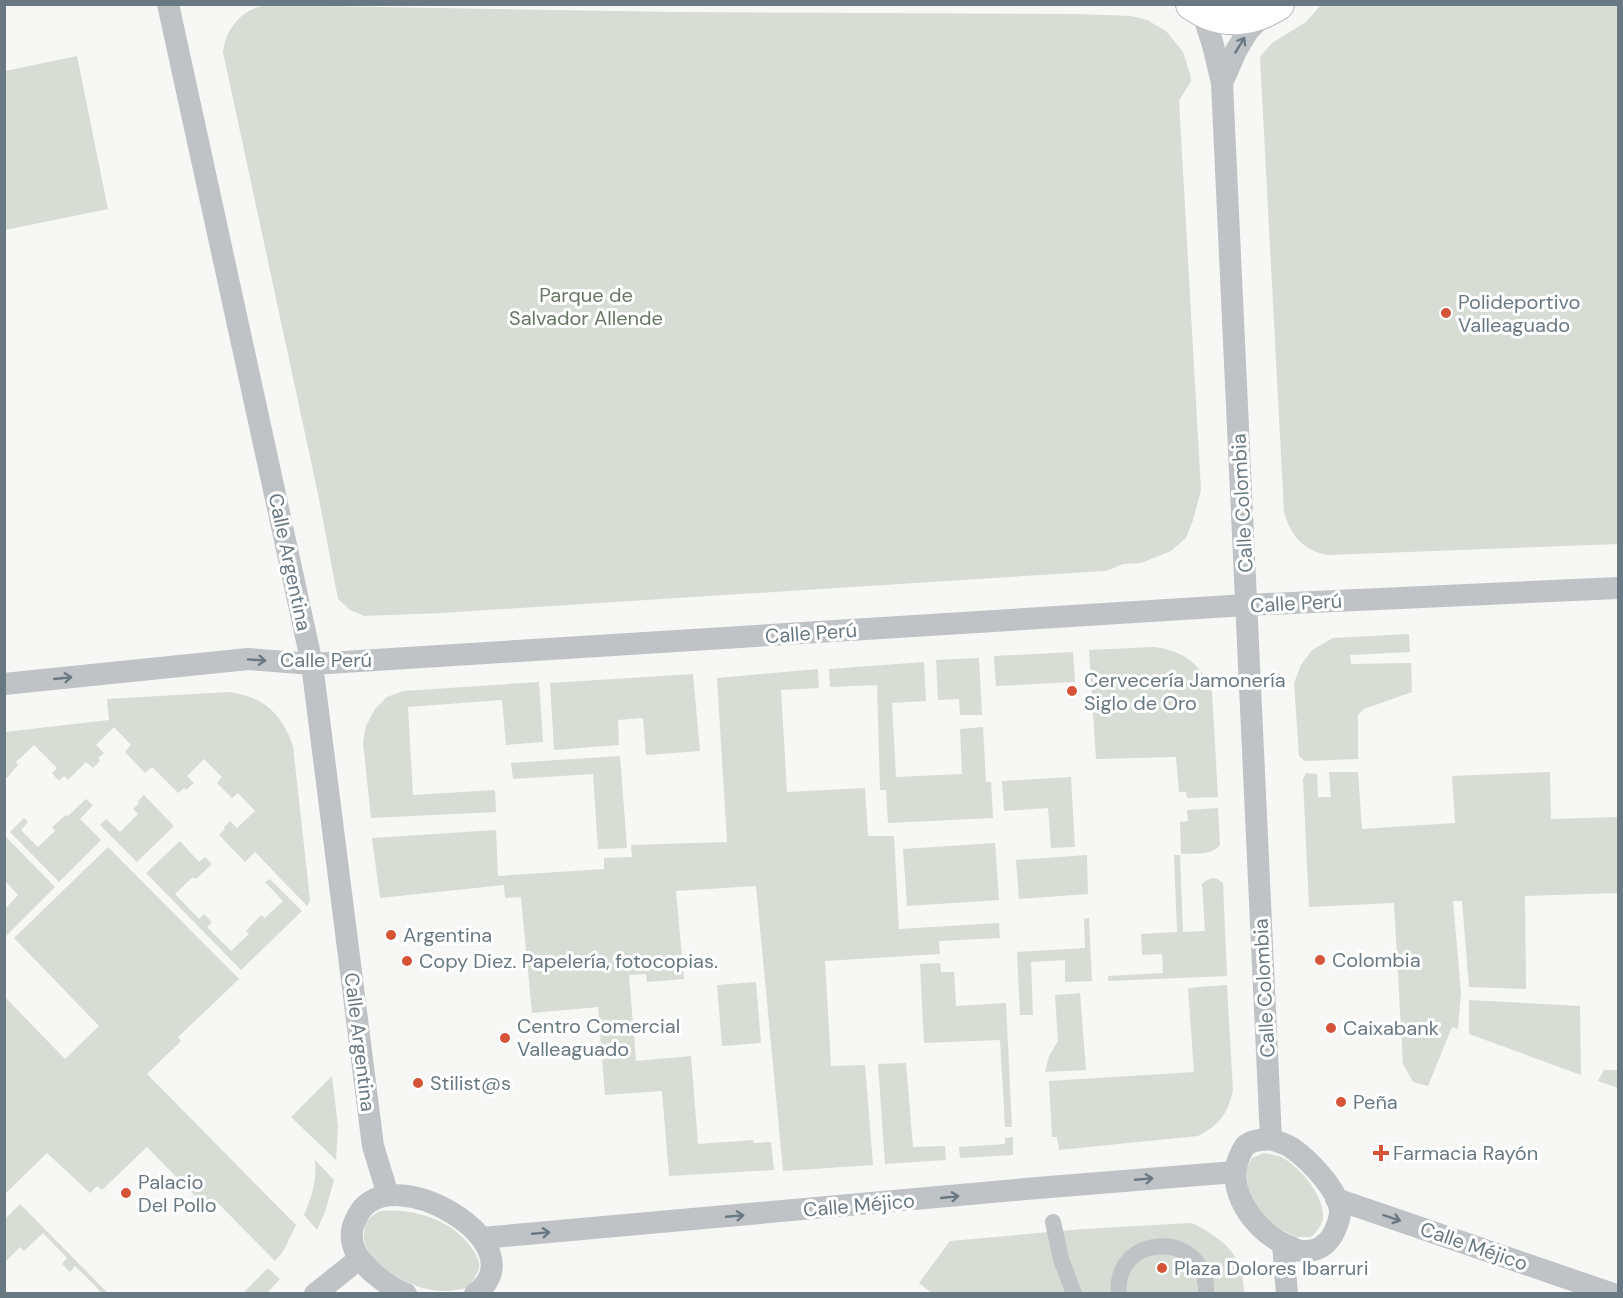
<svg xmlns="http://www.w3.org/2000/svg" width="1623" height="1298" viewBox="0 0 1623 1298" font-family="'DM Sans',sans-serif">
<rect width="100%" height="100%" fill="#f7f7f5"/>
<!-- green -->
<path fill="#d7dcd4" d="M266,5L674,12L1078,14L1131,16L1147,20L1166,31L1183,52L1190,74L1191,81L1179,101L1201,490L1193,520L1186,538L1171,551L1141,563L1123,564L1109,570L1103,571L441,613L364,616L350,610L338,599L318,494L223,52C226,28 242,9 266,5Z
M1321,5H1618V544L1328,555C1304,551 1290,535 1284,512L1260,57L1272,43L1306,22Z
M77,56L108,209L5,230V71Z
M1409,634L1410,652L1350,655L1351,664L1411,663L1412,692L1364,709L1358,715V759L1305,761L1299,756L1294,683L1301,665L1312,650L1333,638Z
M1152,647C1181,649 1202,664 1212,692L1218,797L1187,798L1186,792H1179L1176,757L1096,759L1089,650Z
M1073,652L1075,682L996,686L994,656Z
M979,658L982,715H960L959,699L938,700L936,660Z
M924,662L926,701L892,703L896,777L962,774L960,729L983,727L986,782H991L993,818L888,823L886,790H880L877,685L830,687L829,669Z
M818,669L819,688L781,690L787,792L865,788L868,836H894L899,929L999,923L1000,938L939,941L940,954L825,961L831,1066L865,1065L873,1165L783,1171L756,886L676,891L684,979L647,982L646,974L629,975L636,1061L691,1056L698,1144L753,1140L754,1143L771,1142L774,1170L669,1176L662,1091L605,1095L598,1007L532,1013L521,897L505,898L504,885L380,898L372,838L496,830L498,876L604,869V858L632,857L631,845L727,842L717,678Z
M693,674L700,751L646,755L643,718L618,720L619,745L554,750L550,683Z
M539,682L543,742L506,745L502,700L408,707L413,795L495,790L496,812L371,818L363,742L366,726L375,709L387,697L403,691Z
M229,692C263,696 282,714 293,746L310,900L307,906L255,852L245,862L219,835L225,829L224,827L230,821L237,828L255,811L238,793L232,798L217,783L222,777L204,759L187,776L194,783L186,790L184,788L178,793L152,767L145,773L125,752L131,745L114,727L96,745L104,753L98,758L100,761L93,768L86,762L68,780L64,776L59,781L52,773L57,768L34,745L16,762L18,765L7,778L5,776V732L109,720L107,699Z
M620,756L627,848L598,849L593,774L513,779L511,763Z
M1329,772H1358L1362,829L1455,823L1452,776L1550,772L1551,819L1618,817V893L1525,896L1526,989L1469,987L1462,901H1453L1461,993L1458,1029L1452,1027L1428,1086L1413,1082L1403,1064L1394,903L1309,907L1303,779L1306,773L1317,774L1318,797H1331Z
M1071,777L1075,847L1051,848L1048,808L1004,811L1002,781Z
M144,795L174,826L137,862L100,825L106,819L120,832L138,814L133,809L139,803L138,801Z
M86,799L93,805L80,819L101,840L59,882L10,832L24,818L28,822L21,830L38,847L55,831L52,827L66,815L68,816Z
M1218,808L1220,845C1212,856 1194,853 1181,854L1180,822L1188,821L1187,810Z
M5,836L55,887L5,937V909L18,895L5,881Z
M180,841L199,862L205,857L212,864L196,879L193,877L175,894L199,919L204,914L212,922L207,927L231,951L249,934L246,931L261,915L265,918L283,901L265,882L270,879L302,911L241,970L146,873Z
M995,843L999,900L907,906L903,849Z
M108,847L239,979L178,1037L181,1041L147,1074L296,1225L284,1250L275,1261L215,1200L207,1208L147,1147L102,1190L97,1186L90,1193L47,1153L5,1194V997L65,1059L99,1026L14,938Z
M1087,855L1088,894L1019,899L1016,860Z
M1174,855H1180L1183,932L1205,931L1202,884C1209,877 1216,876 1223,883L1227,976L1108,981V976L1163,973L1162,954L1142,955L1141,934L1177,932Z
M1089,918L1092,981L1065,982V960L1031,962L1033,1015H1020L1017,952L1085,948L1084,919Z
M940,963L941,972H954L956,1006L1006,1003L1012,1127H1005L1000,1040L924,1043L920,964Z
M756,982L761,1043L722,1046L717,985Z
M1227,985L1233,1091C1227,1115 1219,1125 1198,1136L1059,1150L1057,1137H1052L1049,1081L1194,1072L1188,988Z
M1080,993L1086,1070L1045,1072L1049,1056L1058,1041L1055,995Z
M1469,1000L1580,1006L1581,1075L1469,1034Z
M906,1063L913,1147L945,1146L946,1160L885,1164L878,1064Z
M1604,1070H1618V1088L1598,1081Z
M332,1076L338,1126L336,1160L291,1117Z
M1013,1137V1155L960,1158L959,1147L1005,1144V1138Z
M1264,1153C1269,1154 1274,1155 1279,1156C1298,1164 1324,1195 1323,1216C1323,1225 1317,1231 1311,1237H1297L1278,1228L1258,1211L1248,1190L1246,1169L1252,1158Z
M315,1160L334,1180L325,1212L317,1230L304,1215C312,1196 317,1181 315,1160Z
M20,1204L102,1287L108,1293H98L100,1291L75,1266L70,1272L62,1264L67,1258L43,1233L24,1251L20,1247L5,1262V1219Z
M379,1211C414,1208 454,1220 473,1250C479,1259 482,1266 476,1275C471,1285 467,1289 456,1290C446,1292 433,1291 423,1288C401,1281 360,1260 364,1232C365,1221 370,1217 379,1211Z
M1190,1223C1198,1225 1204,1229 1211,1234C1236,1250 1243,1265 1244,1293L933,1294L919,1283L950,1241L1084,1229Z
M268,1268L280,1279L267,1293H243Z"/>
<g fill="none" stroke-linecap="round" stroke-linejoin="round">
<!-- secondary casing -->
<g stroke="#b1b7bb" stroke-width="34">
<path id="secondary" d="M1192,4C1220,24 1250,22 1278,4"/>
</g>
<!-- pedestrian -->
<path stroke="#bfc3c6" stroke-width="16" d="M1053,1222L1061,1259L1074,1294
M1119,1294C1113,1231 1209,1230 1206,1294"/>
<!-- minor -->
<path stroke="#bfc3c6" stroke-width="22" d="M168,4L312,664L373,1146L388,1195
M1202,11L1213,45L1222,83L1271,1139
M1222,83L1236,51L1248,31L1266,12
M4,684L248,659L312,664L1246,605L1618,588
M1271,1139C1278,1142 1286,1144 1292,1148C1309,1160 1341,1192 1340,1214C1339,1221 1336,1229 1332,1236C1326,1245 1318,1251 1306,1251C1300,1252 1294,1249 1289,1246C1259,1235 1228,1196 1237,1163C1239,1157 1242,1150 1245,1146C1252,1139 1263,1140 1271,1139Z
M1336,1199L1613,1294
M482,1238L1037,1188L1235,1172
M1283,1244L1287,1294
M315,1294L359,1259
M406,1294C387,1286 358,1265 353,1245C350,1233 352,1226 358,1215C389,1155 542,1245 475,1294"/>
<!-- secondary -->
<use href="#secondary" stroke="#fff" stroke-width="32"/>
</g>
<!-- one-way arrows -->
<defs><path id="oneway-shaft" d="M-6 0H5M1.5-3L5.5 0L1.5 3" fill="none" stroke-width="1.6" stroke-linecap="round" stroke-linejoin="round" transform="scale(1.5)"/></defs>
<g stroke="#697983">
<use href="#oneway-shaft" transform="translate(1240 45) rotate(-59)"/>
<use href="#oneway-shaft" transform="translate(257 660) rotate(4)"/>
<use href="#oneway-shaft" transform="translate(63 678) rotate(-6)"/>
<use href="#oneway-shaft" transform="translate(1144 1179) rotate(-5)"/>
<use href="#oneway-shaft" transform="translate(950 1197) rotate(-6)"/>
<use href="#oneway-shaft" transform="translate(735 1216) rotate(-5)"/>
<use href="#oneway-shaft" transform="translate(1392 1218) rotate(19)"/>
<use href="#oneway-shaft" transform="translate(541 1233) rotate(-5)"/>
</g>
<!-- markers -->
<g fill="#d55438" stroke="#fff" stroke-width="2">
<circle cx="1446" cy="313" r="6"/>
<circle cx="1072" cy="691" r="6"/>
<circle cx="391" cy="935" r="6"/>
<circle cx="1320" cy="960" r="6"/>
<circle cx="407" cy="961" r="6"/>
<circle cx="1331" cy="1028" r="6"/>
<circle cx="505" cy="1038" r="6"/>
<circle cx="418" cy="1083" r="6"/>
<circle cx="1341" cy="1102" r="6"/>
<path d="M1378 1144h6v6h6v6h-6v6h-6v-6h-6v-6h6z"/>
<circle cx="126" cy="1193" r="6"/>
<circle cx="1162" cy="1268" r="6"/>
</g>
<g text-anchor="middle" stroke-width="6" stroke-linejoin="round" paint-order="stroke">
<!-- park labels -->
<g font-size="20" fill="#677663" stroke="#fff">
<text x="586" y="302">Parque de<tspan x="586" dy="23">Salvador Allende</tspan></text>
</g>
<!-- poi labels -->
<g font-size="20" fill="#697983" stroke="#fff" text-anchor="start">
<text x="1458" y="309">Polideportivo<tspan x="1458" dy="23">Valleaguado</tspan></text>
<text x="1084" y="687">Cervecería Jamonería<tspan x="1084" dy="23">Siglo de Oro</tspan></text>
<text x="403" y="942">Argentina</text>
<text x="1332" y="967">Colombia</text>
<text x="419" y="968">Copy Diez. Papelería, fotocopias.</text>
<text x="517" y="1033">Centro Comercial<tspan x="517" dy="23">Valleaguado</tspan></text>
<text x="1343" y="1035">Caixabank</text>
<text x="430" y="1090">Stilist@s</text>
<text x="1353" y="1109">Peña</text>
<text x="1393" y="1160">Farmacia Rayón</text>
<text x="138" y="1189">Palacio<tspan x="138" dy="23">Del Pollo</tspan></text>
<text x="1174" y="1275">Plaza Dolores Ibarruri</text>
</g>
<!-- street labels -->
<g font-size="20" fill="#697983" stroke="#fff">
<text transform="translate(1242 503) rotate(-93)" y="7">Calle Colombia</text>
<text transform="translate(290 562) rotate(78)" y="7">Calle Argentina</text>
<text transform="translate(1296 603) rotate(-3)" y="7">Calle Perú</text>
<text transform="translate(811 633) rotate(-4)" y="7">Calle Perú</text>
<text x="326" y="667">Calle Perú</text>
<text transform="translate(1264 988) rotate(-93)" y="7">Calle Colombia</text>
<text transform="translate(360 1042) rotate(83)" y="7">Calle Argentina</text>
<text transform="translate(859 1205) rotate(-5)" y="7">Calle Méjico</text>
<text transform="translate(1474 1246) rotate(19)" y="7">Calle Méjico</text>
</g>
</g>
<!-- border -->
<rect width="1623" height="1298" fill="none" stroke="#697983" stroke-width="12"/>
</svg>
